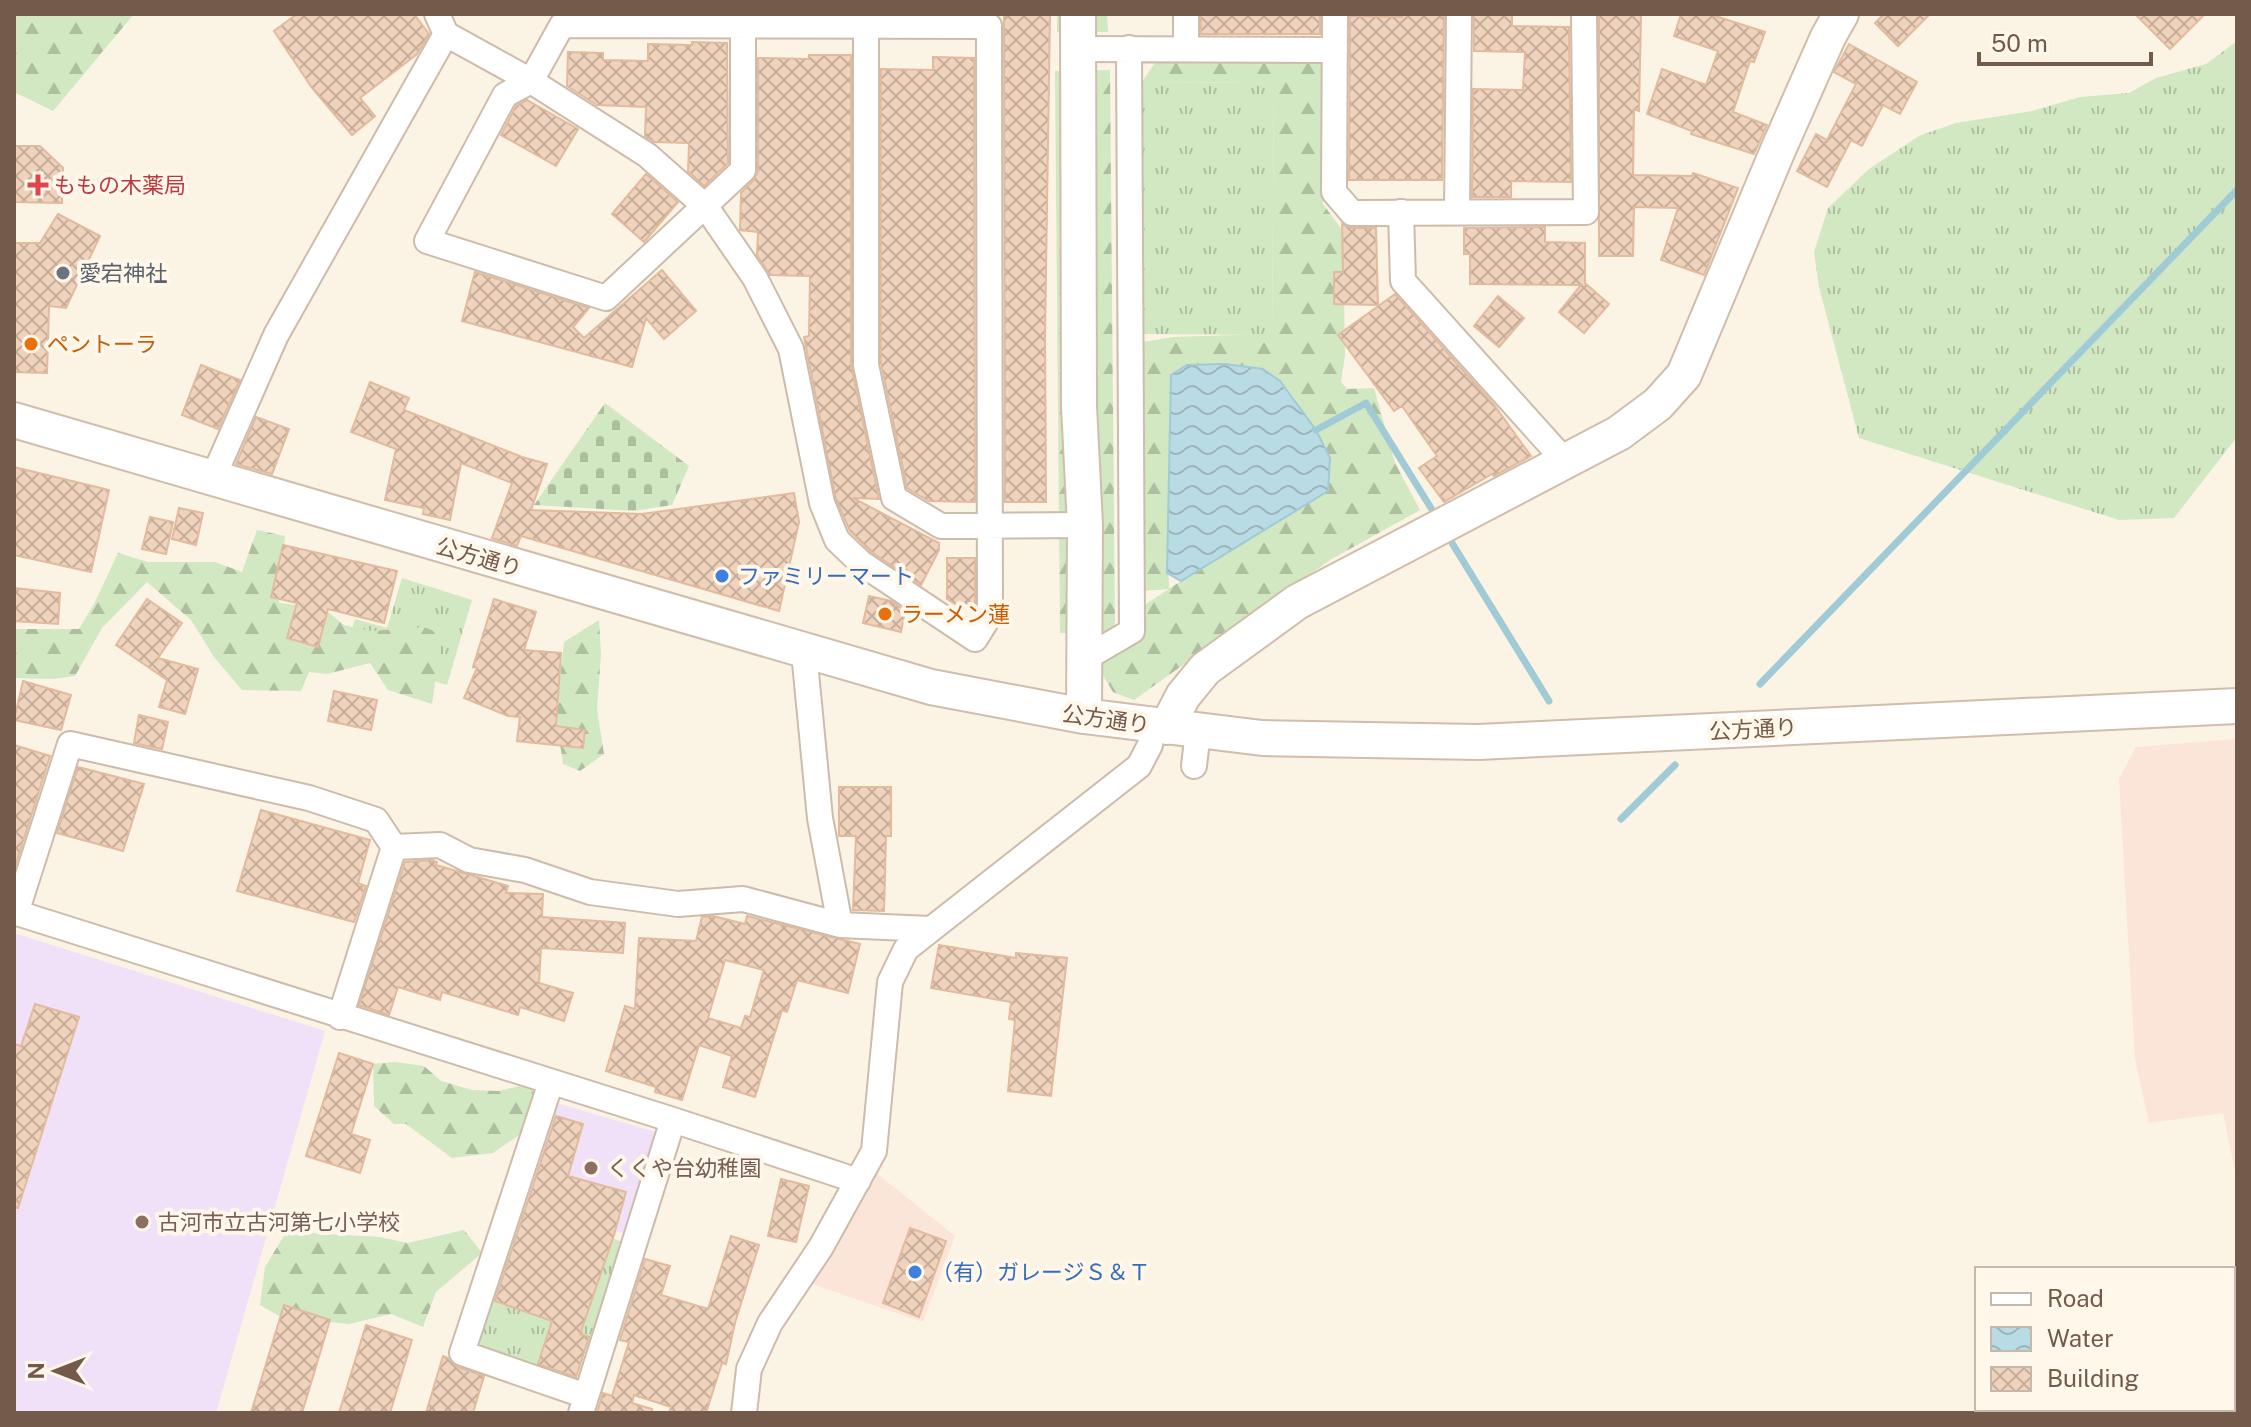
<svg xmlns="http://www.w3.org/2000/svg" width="2251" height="1427" viewBox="0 0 2251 1427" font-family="'Public Sans','Noto Sans JP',sans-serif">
<defs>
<pattern id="grass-tufts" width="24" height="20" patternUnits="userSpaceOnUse" patternTransform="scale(2)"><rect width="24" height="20" fill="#d1e8c3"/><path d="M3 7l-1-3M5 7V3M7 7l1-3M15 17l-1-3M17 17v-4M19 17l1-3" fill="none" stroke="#aebfa0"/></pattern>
<pattern id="forest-firs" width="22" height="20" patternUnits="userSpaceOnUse" patternTransform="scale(2)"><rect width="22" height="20" fill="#d1e8c3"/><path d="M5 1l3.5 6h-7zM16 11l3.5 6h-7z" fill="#aebfa0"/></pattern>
<pattern id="cemetery-stones" width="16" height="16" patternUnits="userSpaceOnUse" patternTransform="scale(2)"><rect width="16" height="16" fill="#d1e8c3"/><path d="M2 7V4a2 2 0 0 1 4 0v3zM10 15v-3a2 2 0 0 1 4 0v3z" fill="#aebfa0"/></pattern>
<pattern id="water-waves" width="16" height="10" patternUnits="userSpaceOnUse" patternTransform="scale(2)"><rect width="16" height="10" fill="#b9dce4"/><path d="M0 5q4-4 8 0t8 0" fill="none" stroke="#9bb5bb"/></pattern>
<pattern id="building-cross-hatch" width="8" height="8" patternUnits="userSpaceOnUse" patternTransform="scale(2)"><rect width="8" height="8" fill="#f0d3bc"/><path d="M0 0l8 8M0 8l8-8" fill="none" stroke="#c7ae9b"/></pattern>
</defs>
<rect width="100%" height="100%" fill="#fbf3e4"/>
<!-- commercial -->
<path fill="#fbe4d8" d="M2237,739V1180L2223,1113L2149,1123L2135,1058L2119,779L2136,747Z
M875,1172L955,1236L923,1322L809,1283Z"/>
<!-- education -->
<path fill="#f0e1f8" d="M14,933L325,1031L216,1413H14Z
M550,1101L662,1134L632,1236L520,1203Z"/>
<!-- grass -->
<path fill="url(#grass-tufts)" d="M2237,41V437L2174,518L2119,520L1859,438L1819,287L1814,252L1828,208L1869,169L1919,136L1956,123L2032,111L2080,97L2129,93L2156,78L2206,64Z
M1142,82L1274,83L1272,335L1141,334Z
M402,578L472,600L447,685L344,654L355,619L387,628Z
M521,1208L623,1242L576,1378L474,1346Z"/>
<!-- forest -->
<path fill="url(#forest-firs)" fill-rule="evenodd" d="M14,14H134L53,111L14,92Z
M1057,14H1107L1108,32H1057Z
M1326,59L1323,204L1343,231L1345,355L1341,382L1347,389L1374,388L1395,463L1420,510L1330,560L1134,700L1113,692L1099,669L1146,604L1169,589L1141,591L1143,342L1173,337L1272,334L1274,83L1142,82L1157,60ZM1328,491L1170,588H1169L1167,535Z
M1110,70L1115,633H1060L1055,71Z
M257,530L285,536L279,603L323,608L344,625L372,631L424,627L442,634L432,704L388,690L370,663L327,674L309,672L301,691L242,690L214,657L191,620L147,582L102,628L75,676L53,679L14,678V629H79L94,604L118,553L148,562H215L242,572Z
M599,620L601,654L597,710L604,754L580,771L563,764L556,716L564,642Z
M395,1062L424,1066L441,1081L472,1090L498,1091L528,1084L540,1101L531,1127L493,1153L452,1158L406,1124H394L374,1106L373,1064Z
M464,1230L482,1253L436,1292L423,1327L391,1314L349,1324L281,1317L260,1305L265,1267L285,1234L310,1233L379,1237L408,1243Z"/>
<!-- cemetery -->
<path fill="url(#cemetery-stones)" d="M605,403L689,466L672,505L634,511L534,505Z"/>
<!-- water -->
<path fill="url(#water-waves)" stroke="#a0cbd6" stroke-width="2" d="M1225,364L1263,369L1280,381L1316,430L1330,458L1328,491L1181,581L1167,573L1171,375L1187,365Z"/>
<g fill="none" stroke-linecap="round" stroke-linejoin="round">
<!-- stream -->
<path stroke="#a0cbd6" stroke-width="7" d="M1316,430L1366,403L1431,508
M1452,543L1549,701
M1760,684L2237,190
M1621,819L1675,765"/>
</g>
<!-- building -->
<path fill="url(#building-cross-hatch)" stroke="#e2ba9d" stroke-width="2" fill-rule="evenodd" d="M297,14H414L429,34L417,54L360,98L375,116L352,135L312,88L274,31Z
M1004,14H1050L1045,335L1046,502H1005Z
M1201,14H1316L1320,16V34H1201Z
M1402,14H1444L1442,180H1349L1350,16L1402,17Z
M1474,14H1512V26L1569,27L1571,182L1511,181V197H1472L1473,89L1523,90L1525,52L1474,51Z
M1599,14H1641L1639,111L1634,109L1633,175L1692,176L1693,173L1738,188L1704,275L1661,260L1678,208L1634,207L1633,256H1599Z
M1681,14H1709L1765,32L1754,62L1750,61L1733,112L1767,125L1754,154L1691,134L1692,131L1647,114L1662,69L1706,85L1718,51L1674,36Z
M1884,14H1930L1898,46L1875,23Z
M2135,14H2205L2170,49Z
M692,42L727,43L728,163L704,186L688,171L689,143L654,142L645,136L646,107L597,105L567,86L568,52L603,53V60L648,61V44L692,45Z
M1849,44L1917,82L1900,114L1883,105L1862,146L1851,140L1827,187L1797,171L1816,134L1827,140L1856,84L1834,72Z
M809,55H851V365L879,499L853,498L939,543V550L921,585L870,551L850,531L836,499L804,337L809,336L810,276L770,275L757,255L758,232L740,230L741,193L754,180L758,171V58L809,59Z
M933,57L974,58L975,502L929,501L907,488L881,363V69L933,70Z
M527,100L578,129L556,166L501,135L516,106Z
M14,146H40L63,168L62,203L14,202Z
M646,174L678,202L644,242L612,214Z
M58,214L100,236L66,308L49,306L47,373L14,372V243H40Z
M1342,224L1351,228H1376L1378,305L1334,304V272H1343Z
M1545,227V242L1585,243V283L1609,304L1584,333L1559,312L1581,285L1470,284V254H1464V228Z
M662,270L696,311L664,339L646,318L632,367L462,321L475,272L589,308L573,327L584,338Z
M1395,294L1494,405L1531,456L1494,476L1492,474L1444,502L1419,468L1437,456L1402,406L1394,411L1338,335Z
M1498,296L1524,318L1499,347L1474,326Z
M201,365L240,380L218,429L182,415Z
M370,382L409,398L404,410L522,457L547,464L531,510L642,514L794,493L799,522L779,611L521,536L517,546L492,538L512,483L461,463L450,520L423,514L424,508L385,500L396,449L351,432Z
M256,417L289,429L272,474L236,464Z
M14,467L109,490L91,572L14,555Z
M179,508L203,513L196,545L172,539Z
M150,517L173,522L166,554L142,549Z
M283,545L397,571L384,623L328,609L318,647L287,638L297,603L271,597Z
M947,558H975V604H955L947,599Z
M14,588L60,593L58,624L14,621Z
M869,596L891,601L905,611L901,632L863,623Z
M147,599L182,623L158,658L198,669L185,714L159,707L167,680L116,645Z
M494,599L536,612L524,650L561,653L556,726L585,730L583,748L517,741L520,717L508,716L464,698L477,668L473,667Z
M23,681L71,695L61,730L14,720Z
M334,691L377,700L371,730L328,721Z
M139,715L168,722L162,749L134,743Z
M14,745L50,756L14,870Z
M78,767L144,784L123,851L57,833Z
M839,787H891V836H886L884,911L853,910L856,836H839Z
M261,810L370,840L358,883L366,886L354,922L237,891Z
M432,860L437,862L436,865L508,886L506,893L543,894L542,917L625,923L623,953L541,948L539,983L573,993L564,1021L520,1007L518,1015L442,992L440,1000L398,987L389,1015L359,1005L405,862Z
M713,916L745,924L747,916L860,944L848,993L797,980L787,1012L782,1010L755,1097L723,1087L732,1056L699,1045L682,1100L655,1092L656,1087L606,1071L625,1006L635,1009L639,938L696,941L702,917ZM725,960L764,970L750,1017L745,1016L741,1028L708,1018Z
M939,945L1016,958V953L1067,958L1051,1096L1008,1091L1015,1020L1009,1019L1011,1002L931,988Z
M35,1004L79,1017L18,1208L14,1207V1044L21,1046Z
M339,1053L373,1064L351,1134L370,1140L360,1173L306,1156Z
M556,1116L583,1124L568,1176L626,1192L614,1235L580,1334L589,1337L576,1377L538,1364L552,1321L495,1301Z
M781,1179L809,1186L796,1242L768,1236Z
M910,1228L946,1241L919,1317L883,1303Z
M731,1236L759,1245L735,1323L726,1364L722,1363L706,1413H669L671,1407L634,1395L632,1403L652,1409V1413H597L603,1393L612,1396L629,1342L620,1340L645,1259L670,1266L661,1295L708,1309Z
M284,1305L330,1320L302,1413H251Z
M366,1325L412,1340L390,1413H339Z
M443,1356L448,1358L457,1367L484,1376L473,1413H426Z"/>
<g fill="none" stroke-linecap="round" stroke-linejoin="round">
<!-- street casing -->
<g stroke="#cdbbab" stroke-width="28">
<path id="street" d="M437,14L446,34L531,81L647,155L706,207L755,278L791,349L822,503L837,540L861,563L975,639L990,615L989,26C847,25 704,26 562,25L531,81L505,95L427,241L606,298L743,170V26L742,14
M1186,14V48
M1335,14L1334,192L1352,213L1586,212L1584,14
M866,25V365L894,498L941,526L1085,525
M1078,49L1335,50
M1401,212L1403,281L1565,461
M1457,212L1459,14
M212,480L276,335L446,34
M804,652L820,818L840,925L930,929
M1084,659L1132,631L1129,48
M1194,766L1198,731
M14,912L673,1120L858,1181
M16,913L70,744L309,798L376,820L394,847
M340,1017L394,847L440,845L469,860L525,870L590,892L678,904L743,899L840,925
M551,1082L462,1353L586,1396
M581,1413L673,1120
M744,1413L749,1369L770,1323L821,1247L874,1151L890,982L906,949L1139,766L1150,745L1153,726"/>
</g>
<!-- secondary casing -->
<g stroke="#d1bdab" stroke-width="38">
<path id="secondary" d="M1078,14L1079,406L1085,525L1084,716
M14,420L931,687L1084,716L1262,738L1478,742L2237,706
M1167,727L1183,696L1205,669L1297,602L1619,433L1658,404L1684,375L1778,150L1828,37L1841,14"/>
</g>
<!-- street -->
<use href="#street" stroke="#fff" stroke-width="24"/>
<!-- secondary -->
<use href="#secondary" stroke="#fff" stroke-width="34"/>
</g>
<!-- markers -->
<path fill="#e0444e" stroke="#fef7ea" stroke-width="3" d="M34 173h8v8h8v8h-8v8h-8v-8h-8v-8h8z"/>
<circle fill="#6b7280" stroke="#fef7ea" stroke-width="3" cx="63" cy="273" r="8"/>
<g fill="#e8710a" stroke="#fef7ea" stroke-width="3">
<circle cx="31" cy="344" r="8"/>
<circle cx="885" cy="614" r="8"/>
</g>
<g fill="#3f7fe0" stroke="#fef7ea" stroke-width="3">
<circle cx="722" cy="576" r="8"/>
<circle cx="915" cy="1272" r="8"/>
</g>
<g fill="#8d6e63" stroke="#fef7ea" stroke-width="3">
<circle cx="591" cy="1168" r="8"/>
<circle cx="142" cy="1222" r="8"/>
</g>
<g text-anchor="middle" stroke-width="8" stroke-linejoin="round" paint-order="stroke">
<!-- health labels -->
<g font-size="22" fill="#be3a42" stroke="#fef7ea" text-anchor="start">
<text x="54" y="193">ももの木薬局</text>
</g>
<!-- worship labels -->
<g font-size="22" fill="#5b616d" stroke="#fef7ea" text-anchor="start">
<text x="79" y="281">愛宕神社</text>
</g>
<!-- food labels -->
<g font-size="22" fill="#c56008" stroke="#fef7ea" text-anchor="start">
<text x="47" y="352">ペントーラ</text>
<text x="901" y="622">ラーメン蓮</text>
</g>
<!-- street labels -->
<g font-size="22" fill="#735a4a" stroke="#fef7ea">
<text transform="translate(479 557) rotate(16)" y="8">公方通り</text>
<text transform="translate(1106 719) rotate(8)" y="8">公方通り</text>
<text transform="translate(1753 729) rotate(-3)" y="8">公方通り</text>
</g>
<!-- shop labels -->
<g font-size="22" fill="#366cbe" stroke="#fef7ea" text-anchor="start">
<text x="738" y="584">ファミリーマート</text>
<text x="931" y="1280">（有）ガレージＳ＆Ｔ</text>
</g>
<!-- education labels -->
<g font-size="22" fill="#785e54" stroke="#fef7ea" text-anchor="start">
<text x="607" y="1176">くくや台幼稚園</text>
<text x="158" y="1230">古河市立古河第七小学校</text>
</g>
</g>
<!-- border -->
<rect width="2251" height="1427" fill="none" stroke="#735a4a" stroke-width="32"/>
<!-- legend -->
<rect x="1975" y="1267" width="260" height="144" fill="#fef7ea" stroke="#c6b8aa" stroke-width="2"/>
<rect x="1991" y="1293" width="40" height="12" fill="#ffffff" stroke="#c6b8aa" stroke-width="2"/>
<text x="2047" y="1307" font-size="24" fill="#735a4a">Road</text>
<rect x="1991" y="1327" width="40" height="24" fill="url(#water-waves)" stroke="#c6b8aa" stroke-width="2"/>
<text x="2047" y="1347" font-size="24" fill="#735a4a">Water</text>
<rect x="1991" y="1367" width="40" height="24" fill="url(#building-cross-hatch)" stroke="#c6b8aa" stroke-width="2"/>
<text x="2047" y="1387" font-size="24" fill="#735a4a">Building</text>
<!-- north arrow -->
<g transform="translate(56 1371) rotate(270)" stroke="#fef7ea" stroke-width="6" paint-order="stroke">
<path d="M0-6L14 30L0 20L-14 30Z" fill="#735a4a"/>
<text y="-12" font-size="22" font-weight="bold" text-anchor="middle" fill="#735a4a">N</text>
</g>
<!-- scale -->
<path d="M1979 52v12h172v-12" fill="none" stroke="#735a4a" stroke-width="4"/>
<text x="1991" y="52" font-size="24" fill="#735a4a" stroke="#fef7ea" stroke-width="6" paint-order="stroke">50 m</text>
</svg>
